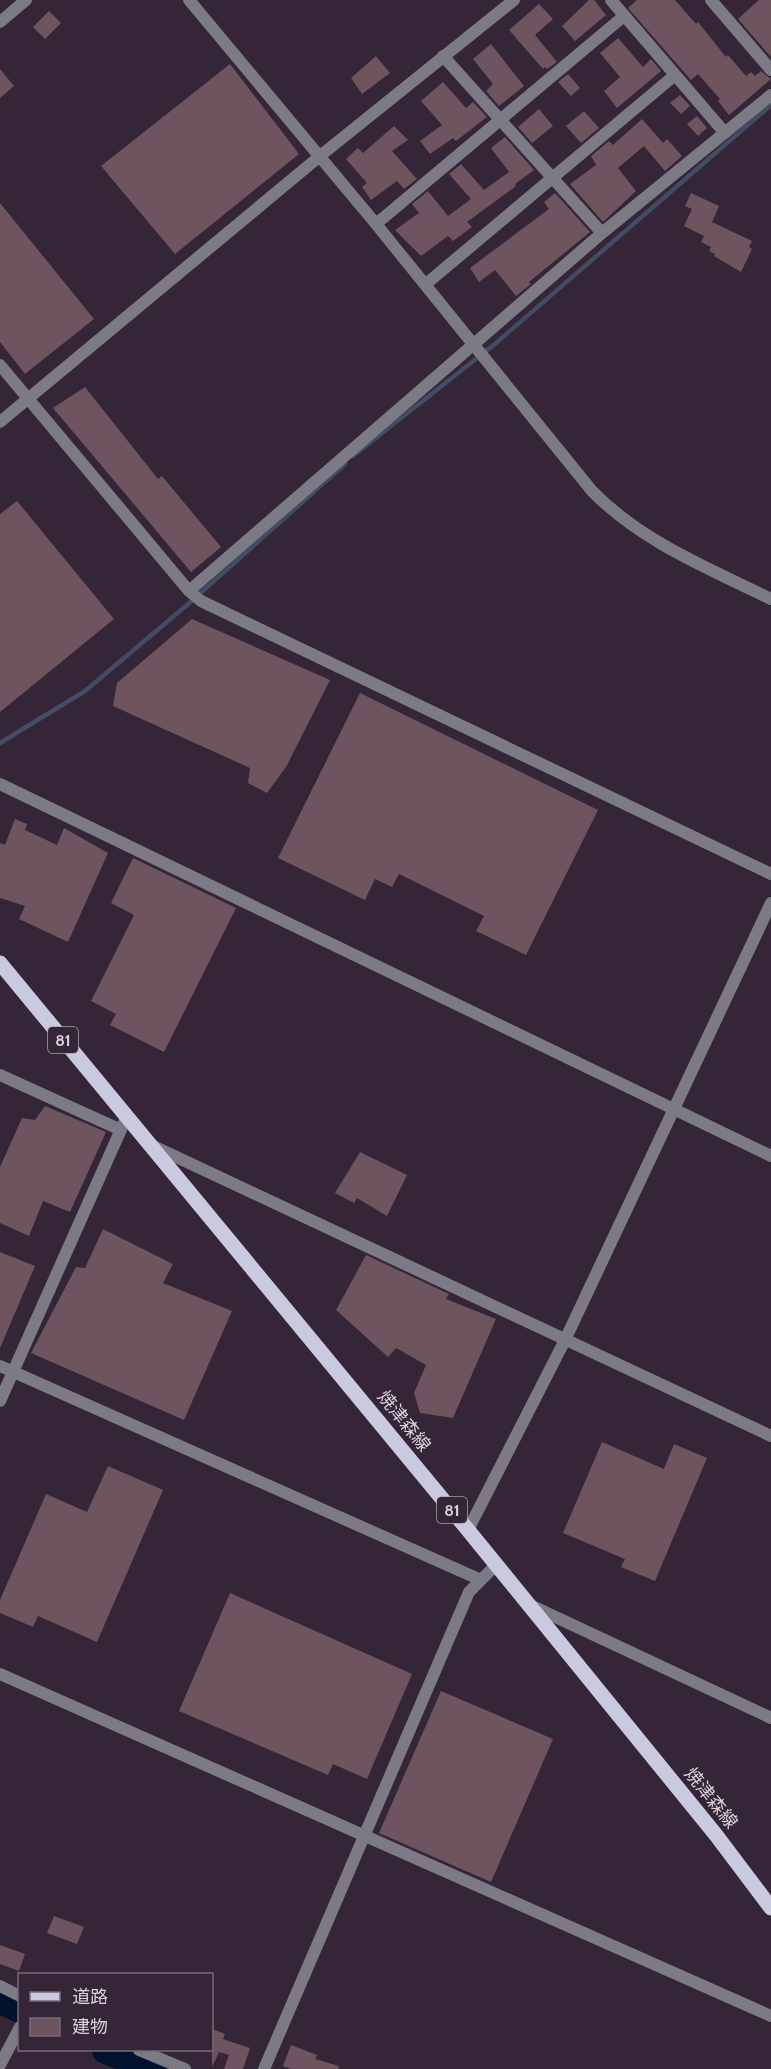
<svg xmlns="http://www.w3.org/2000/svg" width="771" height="2069" viewBox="0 0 771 2069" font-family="Cabin,'Noto Sans JP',sans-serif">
<rect width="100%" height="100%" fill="#342537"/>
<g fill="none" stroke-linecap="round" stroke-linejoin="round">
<!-- stream -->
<path stroke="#434c64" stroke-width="4.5" d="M353,456L496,343L771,105
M0,743L85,691L187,605L345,464"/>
<!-- river -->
<path stroke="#01122f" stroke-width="28" d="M0,2000L20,2009
M106,2050L153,2069"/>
</g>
<!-- building -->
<path fill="#6e545f" d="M589,0H594L606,15L575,41L562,26Z
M637,0H675L696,24L698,22L726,57L728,55L746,76L751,72L755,76L761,71L771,79L729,115L718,101L720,99L698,74L691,80L628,8Z
M759,0H771V57L738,19Z
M539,4L553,19L535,35L557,62L547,69L545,67L543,69L509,30Z
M49,11L61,23L45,39L33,27Z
M618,38L643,67L651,59L661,71L617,108L604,91L620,77L600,53Z
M491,44L524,86L499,106L486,91L493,84L473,59Z
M376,56L390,73L362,94L351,78Z
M230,64L299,154L175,254L101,166Z
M0,69L14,86L0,98Z
M568,74L580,88L571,96L558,82Z
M443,82L466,108L473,102L487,117L456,141L453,138L430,154L420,141L442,125L421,101Z
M680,95L690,106L681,114L670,103Z
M539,109L553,126L532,143L518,127Z
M584,111L599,128L581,143L566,126Z
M697,116L707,128L698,136L687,124Z
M642,119L663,143L667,139L682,156L665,171L644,146L618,168L636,191L603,222L570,184L596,165L591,156L609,141L613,145Z
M394,126L408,140L392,151L417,179L404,189L397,181L371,200L362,187L367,183L346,159L358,148L363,153Z
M505,137L534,170L515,184L516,186L467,222L472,227L453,241L448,236L421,256L395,230L419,213L412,204L428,191L448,216L471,199L449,174L461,164L484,190L509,172L491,148Z
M555,193L590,232L529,282L531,284L516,296L495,270L479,282L470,268L549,209L544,202Z
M691,193L719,206L712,222L752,241L749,247L752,249L741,272L714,256L715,254L709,251L711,247L701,242L704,236L684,226L692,209L685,206Z
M0,203L94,319L25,374L0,342Z
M85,387L158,479L162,476L221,547L191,572L53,408Z
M17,501L114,619L0,712V514Z
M192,619L330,680L286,767L267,793L248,783L250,768L113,706L117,683Z
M360,693L598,810L526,955L476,931L484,916L399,874L392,887L375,879L365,900L278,858Z
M15,819L27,824L25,830L57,845L64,828L108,853L68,942L19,919L25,906L0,898V843L5,845Z
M133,858L236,908L164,1052L110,1025L116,1014L91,1001L134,915L111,903Z
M45,1106L106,1132L70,1212L43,1201L29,1236L0,1223V1167L22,1118L35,1120Z
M360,1152L407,1175L387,1216L357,1198L354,1203L335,1193Z
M103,1229L173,1264L163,1283L232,1311L184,1420L31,1353L76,1267L85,1268Z
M0,1252L35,1266L0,1348Z
M366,1255L449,1294L446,1299L496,1319L453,1418L420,1413L414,1393L426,1365L396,1348L388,1357L336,1310Z
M602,1442L664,1469L674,1444L707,1458L655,1581L621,1567L625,1559L563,1533Z
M108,1466L163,1490L97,1642L38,1616L33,1627L0,1613V1600L46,1494L87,1512Z
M230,1593L412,1674L367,1779L333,1764L328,1775L179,1711Z
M441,1691L553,1739L491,1882L379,1833Z
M54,1916L84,1927L77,1944L47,1933Z
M0,1945L25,1954L19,1971L0,1964Z
M212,2029L225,2034L223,2039L250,2048L243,2069H224L229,2055L219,2052L212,2067Z
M291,2045L317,2055L315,2059L339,2066L338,2069H291L283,2066Z"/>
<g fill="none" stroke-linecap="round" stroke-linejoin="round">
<!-- street -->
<path stroke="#7b7a85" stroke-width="12" d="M189,0L376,224L592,491C642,542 708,568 771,599
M611,0L725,133
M711,0L771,70
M0,22L26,0
M443,56L602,233
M376,224L624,16
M426,284L675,75
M0,365L189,591L201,601L771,874
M0,422L320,156L514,0
M189,591L602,233L771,95
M0,784L771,1156
M0,1075L121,1130
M153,1146L771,1436
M0,1366L481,1580
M0,1401L127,1116
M468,1530L565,1340L771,903
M530,1605L771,1718
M0,1674L771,2016
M0,1986L20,1996
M139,2050L185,2069
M0,2065L20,2027
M264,2069L469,1592L496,1565"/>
<!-- primary -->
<path stroke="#cac9e0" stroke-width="15" d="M0,963L468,1530L716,1835L771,1908"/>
</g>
<g text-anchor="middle" stroke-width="6" stroke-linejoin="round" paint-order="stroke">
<!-- shield labels -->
<g fill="#342537" stroke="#aa9eac" stroke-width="1.5">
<rect x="48" y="1027" width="30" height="26" rx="4.5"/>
<rect x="437" y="1497" width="30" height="26" rx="4.5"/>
</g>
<g font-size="16" font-weight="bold" fill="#dcd2de">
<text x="63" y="1046">81</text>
<text x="452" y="1516">81</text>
</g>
<!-- street labels -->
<g font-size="18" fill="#dcd2de" stroke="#342537">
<text transform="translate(404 1421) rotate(51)" y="6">焼津森線</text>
<text transform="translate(711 1798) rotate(51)" y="6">焼津森線</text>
</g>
</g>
<!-- legend -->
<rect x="18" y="1973" width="195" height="78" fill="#342537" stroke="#776a7a" stroke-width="1.5"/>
<rect x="30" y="1992" width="30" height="9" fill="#cac9e0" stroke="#776a7a" stroke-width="1.5"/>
<text x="72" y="2003" font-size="18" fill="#dcd2de">道路</text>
<rect x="30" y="2018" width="30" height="18" fill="#6e545f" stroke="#776a7a" stroke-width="1.5"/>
<text x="72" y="2033" font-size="18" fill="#dcd2de">建物</text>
</svg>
